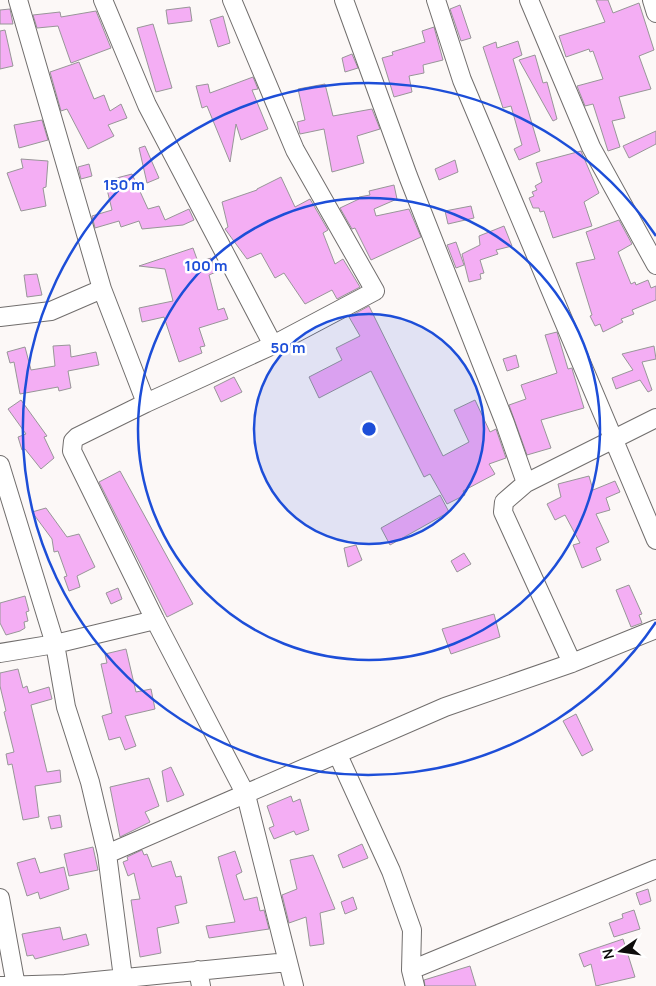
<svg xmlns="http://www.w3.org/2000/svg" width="656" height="986" viewBox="0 0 656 986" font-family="Manrope,sans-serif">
<rect width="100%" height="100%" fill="#fcf8f7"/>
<!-- building -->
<path fill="#f4aef4" stroke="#989698" d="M596,0H608L613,13L639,3L654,50L639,56L651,89L619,97L625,118L612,121L620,147L608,151L593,104L585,106L577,86L603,79L593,51L590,52L589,49L566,57L559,36L605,22Z
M460,5L471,38L461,41L450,9Z
M190,7L192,21L168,24L166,10Z
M10,9L13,24H0V10Z
M96,11L111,48L71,63L58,26L37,28L33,15L60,12L61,17Z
M223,16L230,43L218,47L210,20Z
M153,24L172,88L156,92L137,28Z
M434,27L443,60L423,65L424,73L409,76L412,92L394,97L382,58L393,55L392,52L425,42L422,31Z
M5,30L13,66L0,69V31Z
M518,41L522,55L513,59L540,151L519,160L514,149L522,145L511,106L503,108L483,47L496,42L497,48Z
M352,54L358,68L345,72L342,58Z
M535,55L543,83L547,82L557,119L553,121L519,60Z
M79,62L94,99L104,95L110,111L121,104L127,118L108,125L114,136L88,149L67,109L61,111L50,72Z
M253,77L258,89L252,90L268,129L241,140L236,124L230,162L207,106L202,108L196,86L208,84L210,93Z
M325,84L333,116L372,109L380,129L357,136L364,163L332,172L324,129L300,134L297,122L305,120L298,89Z
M42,120L48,140L19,148L14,125Z
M656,131V144L629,158L623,146Z
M145,146L159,178L147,183L139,148Z
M581,151L599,193L584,202L592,226L553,238L544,211L540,212L539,208H533L529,198L534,196L532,192L537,190L535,186L542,182L536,163Z
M21,159L48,161L46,187L43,188L46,206L21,211L7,173L23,168Z
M455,160L458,172L439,180L435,169Z
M89,164L92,176L81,179L78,167Z
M132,174L148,209L159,206L165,220L189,209L194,220L183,225L142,229L139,221L121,227L119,221L95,228L92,216L112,210L105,181Z
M281,177L295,207L310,199L328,230L323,233L335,264L343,259L360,287L337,299L332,290L305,304L284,273L275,278L261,253L247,259L225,229L228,227L222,202L257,190V189Z
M394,185L397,199L374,209L376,216L409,209L421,237L371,260L355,228L352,229L340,208L359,199V197L370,195L369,191Z
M471,206L474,218L448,224L445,211Z
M619,220L632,244L618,252L631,284L635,282L636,285L648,280L651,288L656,286V300L632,310L634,314L621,319L623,322L603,332L600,324L595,326L590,316L592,315L576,263L595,259L586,232Z
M504,226L512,246L496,250L498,254L480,260L484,273L480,274L481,279L469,282L462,254L480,245L479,236Z
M456,242L464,265L456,268L447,245Z
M193,248L198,262L211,258L216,272L209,275L218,310L224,308L228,319L199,328L205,346L200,347L202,353L179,362L164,317L142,322L139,308L173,301L165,269L139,266Z
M37,274L42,295L27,297L24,275Z
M369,306L443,456L469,442L454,410L475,400L490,432L496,429L506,458L489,464L495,474L463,491L465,495L447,504L430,474L424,477L371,371L319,398L309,377L342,360L336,348L360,336L349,317Z
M557,332L568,369L572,368L573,372L584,408L541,420L551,448L527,455L509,405L526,399L521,385L557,373L545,335Z
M70,345L71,357L96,352L99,365L68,371L71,388L59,391L58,387L20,394L14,362L10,363L7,352L25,347L31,370L55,366L53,346Z
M654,346L656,359L642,362L652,390L648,392L640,380L616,389L612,378L633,370L622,354Z
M516,355L519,367L507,371L503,359Z
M234,377L242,392L221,402L214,387Z
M21,400L47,436L44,437L54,458L41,469L25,449L22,450L18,437L26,434L8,409Z
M120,471L193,604L167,617L99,482Z
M589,476L593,490L615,481L620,492L606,498L610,510L596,514L609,542L596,548L601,560L582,568L573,545L580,543L565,515L555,520L547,504L561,497L558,484Z
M440,495L449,512L390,545L381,528Z
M46,508L67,537L79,534L95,567L77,576L80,587L69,591L64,577L67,576L58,551L54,552L52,539L32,512Z
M356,545L362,560L348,567L344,548Z
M464,553L471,564L457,572L451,561Z
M629,585L642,614L639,615L642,623L631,627L616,590Z
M118,588L122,599L111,604L106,593Z
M25,596L29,611L26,612L28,621L24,622L25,628L20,631L6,635L0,623V603Z
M494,614L500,637L451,654L442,629Z
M126,649L136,692L151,689L155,709L125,716L136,746L125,750L120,737L109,740L102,716L112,713L101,664L107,663L105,654Z
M18,669L23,688L27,686L29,693L49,687L52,699L31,705L47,772L60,770L61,782L35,786L39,817L23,820L12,764L8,765L6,754L14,752L4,712L6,711L0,686V673Z
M576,714L593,750L582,756L563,721Z
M171,767L184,795L167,802L162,771Z
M149,778L159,806L145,812L150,822L120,837L110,787Z
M291,796L293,802L300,799L309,830L296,835L294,831L274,839L269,828L274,826L267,806Z
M60,815L62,827L51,829L48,817Z
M362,844L368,858L343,868L338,855Z
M93,847L98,870L69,876L64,854Z
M142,850L144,855L147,854L152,867L171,861L176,877L181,876L187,903L175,906L179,923L157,928L161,953L140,957L131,900L140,899L134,873L128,876L123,862L128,860L127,857Z
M235,851L242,872L236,875L244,900L257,897L260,911L264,910L269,929L209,938L206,926L235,922L218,857Z
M313,855L335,909L320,913L324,944L310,946L306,917L289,923L282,895L297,889L290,860Z
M35,858L40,873L64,867L69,889L40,899L38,892L27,896L17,863Z
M648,889L651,901L640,905L636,893Z
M353,897L357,909L345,914L341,902Z
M634,910L640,929L614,937L609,923L623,918L622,914Z
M60,927L63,940L86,934L89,945L35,959L33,955L27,956L22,934Z
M623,939L635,977L596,986L591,964L584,967L579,954Z
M470,966L476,986H425L424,980Z"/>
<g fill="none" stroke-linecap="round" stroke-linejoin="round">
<!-- minor casing -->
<g stroke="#716e6d" stroke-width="20">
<path id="minor" d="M18,0L102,289L146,403
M103,0L147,105L273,345
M232,0L295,150L375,291L273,345L146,403L77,437L73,441L72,451L155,620L246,795L294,986
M344,0L408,176L505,423L526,483
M436,0L462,80L656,540
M529,0L591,147L656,265
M652,0L656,13
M0,317L51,311L102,289
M0,465L55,644L66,707L90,782L107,854L122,970L121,986
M0,653L55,644L155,620
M572,663L503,512L504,502L526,483L656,418
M338,755L391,871L412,930L411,970L415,986
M107,854L445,707L572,663L656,629
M0,898L16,986
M198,970L201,986
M411,970L656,869
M0,986L65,984L288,962"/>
</g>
<!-- minor -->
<use href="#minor" stroke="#fff" stroke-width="18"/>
</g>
<!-- distance rings -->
<circle cx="369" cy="429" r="115" fill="#1d4ed8" fill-opacity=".12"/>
<g fill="none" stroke="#1d4ed8" stroke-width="2.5">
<circle cx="369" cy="429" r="115"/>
<circle cx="369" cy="429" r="231"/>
<path d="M656 622A346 346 0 1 1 656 236"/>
</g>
<circle cx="369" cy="429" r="8" fill="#1d4ed8" stroke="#fff" stroke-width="2.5"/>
<g font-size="15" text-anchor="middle" font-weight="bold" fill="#1d4ed8" stroke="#fff" stroke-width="5" stroke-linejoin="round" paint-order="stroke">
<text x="124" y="190">150 m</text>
<text x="206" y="271">100 m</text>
<text x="288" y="353">50 m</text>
</g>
<!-- north arrow -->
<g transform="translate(621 951) rotate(257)" stroke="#ffffff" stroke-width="4" paint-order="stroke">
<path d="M0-4L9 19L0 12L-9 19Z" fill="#0d0c0b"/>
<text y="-8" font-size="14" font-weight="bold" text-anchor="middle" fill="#0d0c0b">N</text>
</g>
</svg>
